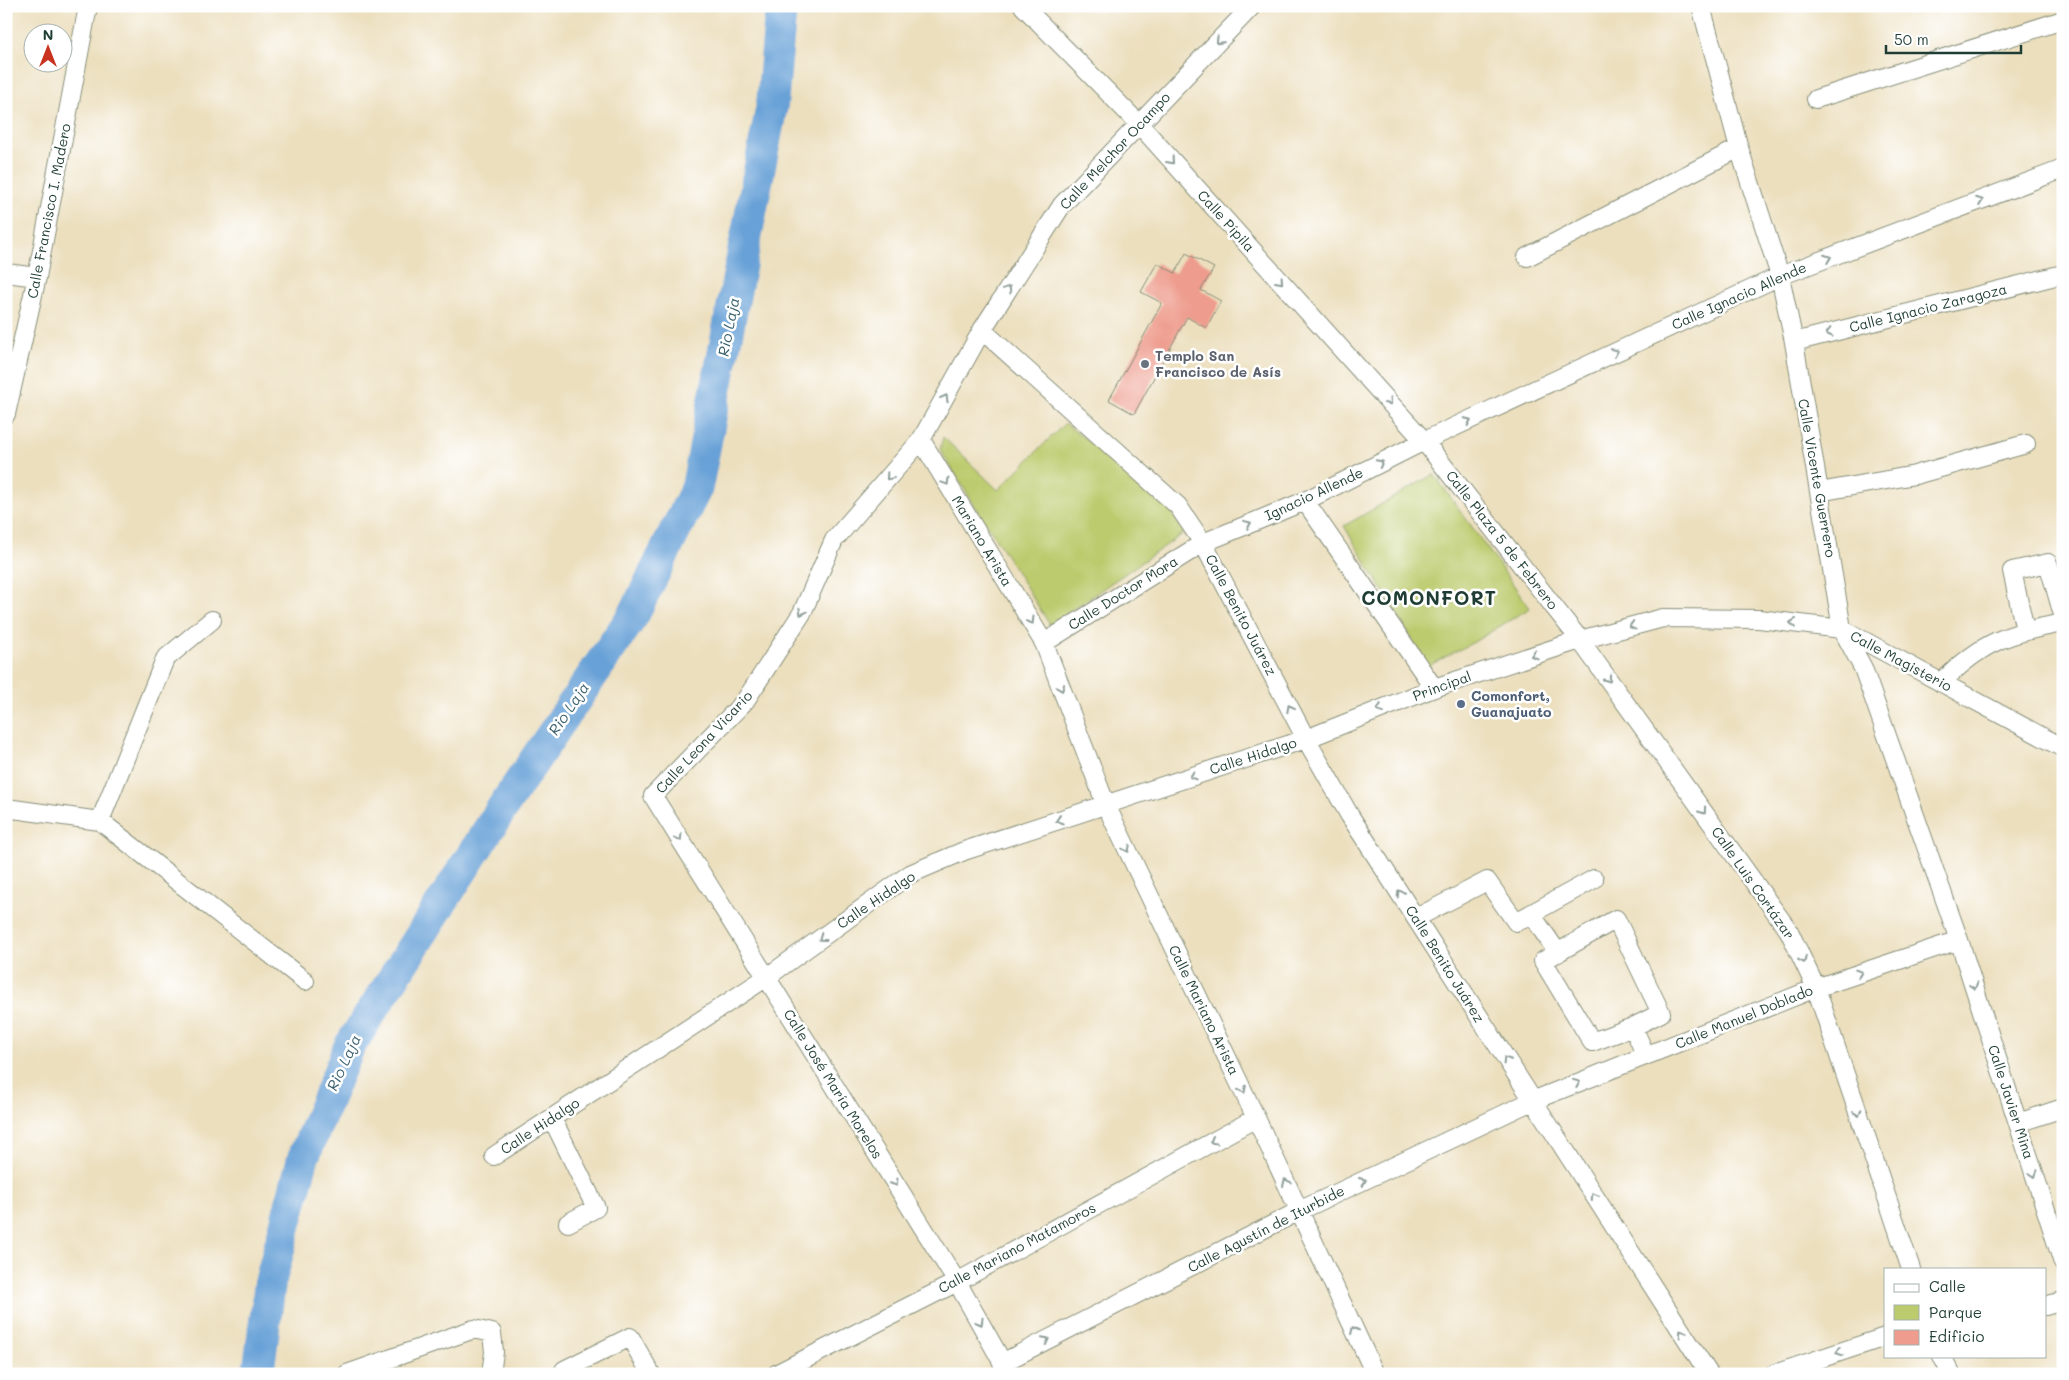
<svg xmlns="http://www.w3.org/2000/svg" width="2069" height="1380" viewBox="0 0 2069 1380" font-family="Mali,sans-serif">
<rect width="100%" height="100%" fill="#fff"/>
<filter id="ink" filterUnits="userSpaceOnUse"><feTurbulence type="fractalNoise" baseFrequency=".02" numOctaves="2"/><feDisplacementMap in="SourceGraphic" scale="10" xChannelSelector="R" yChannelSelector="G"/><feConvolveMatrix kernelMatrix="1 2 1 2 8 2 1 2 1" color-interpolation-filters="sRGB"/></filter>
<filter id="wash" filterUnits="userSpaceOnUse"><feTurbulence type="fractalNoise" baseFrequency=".0096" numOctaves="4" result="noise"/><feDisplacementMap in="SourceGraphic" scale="20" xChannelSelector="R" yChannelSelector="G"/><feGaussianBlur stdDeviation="1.12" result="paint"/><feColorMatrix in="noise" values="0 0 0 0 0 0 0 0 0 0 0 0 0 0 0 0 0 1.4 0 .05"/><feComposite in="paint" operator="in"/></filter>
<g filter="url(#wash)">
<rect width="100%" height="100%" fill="#ecdfbe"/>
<!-- green -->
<path fill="#bccb6d" stroke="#6e8450" d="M1065,423L1168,504L1184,533L1050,625L940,450L943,437L998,490Z
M1434,474L1530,608L1474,642L1428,666L1344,526Z"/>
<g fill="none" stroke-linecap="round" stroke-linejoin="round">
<!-- river -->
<path stroke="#68a1d7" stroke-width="32" d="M258,1374L270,1283L303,1158L349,1047L508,799L634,614L697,487L772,105L781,6"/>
</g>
<g id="blocks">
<!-- building -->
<path fill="#ee9c8d" d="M1186,253L1214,268L1201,290L1221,301L1206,328L1187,317L1134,414L1109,400L1162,303L1141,292L1157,263L1175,273Z"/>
</g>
</g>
<g filter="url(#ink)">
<use href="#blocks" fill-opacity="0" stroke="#868e79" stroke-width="1"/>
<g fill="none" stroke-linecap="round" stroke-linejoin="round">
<!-- minor casing -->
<g stroke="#868e79" stroke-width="20">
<path id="minor" d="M1023,6L1139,124L1424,441L1580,640L1789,931L1816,988L1911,1269
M1701,6L1739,148L1780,276L1794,342L1842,629L1863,668L1959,940L2063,1263
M1816,99L2063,20
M1527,257L1739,148
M6,273L37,277
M982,330L1178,506L1203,543L1306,739L1350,816L1709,1374
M1794,342L2063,274
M6,414L37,277L88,6
M921,440L1044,643L1106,805L1256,1118L1375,1374
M1819,492L1915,475L2026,444
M1305,501L1434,688
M2025,630L2012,571L2048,563L2063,615
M1044,643L1203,543L1305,501L1424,441L1780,276L2063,169
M1941,683C1983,641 2006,634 2063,623
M6,808L100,821L305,981
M100,821L165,659L212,620
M1531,914L1558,953
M1416,918L1487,881L1516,922L1594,879
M1633,1027L1592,1042L1543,961L1616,919L1661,1013L1633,1027L1646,1056
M552,1118L596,1208L568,1223
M2018,1123L2063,1108
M494,1156L767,977L910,874L964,851L1306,739L1434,688L1580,640L1663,618L1759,619L1842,629L2063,748
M2045,1306L2063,1301
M1942,1356L1951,1374
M1002,1363L1299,1211L1532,1101L1816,988L1959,940
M347,1374L474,1329L492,1333L494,1352L491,1374
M566,1374L564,1370L630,1337L651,1374
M776,1374L957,1282L1256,1118
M1009,1374L957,1282L653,796L745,701L802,613L834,540L921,440L982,330L1062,205L1252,6
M1774,1374L1885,1337"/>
</g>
<!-- minor -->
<use href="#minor" stroke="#fff" stroke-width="18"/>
</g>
<!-- one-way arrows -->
<defs><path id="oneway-chevron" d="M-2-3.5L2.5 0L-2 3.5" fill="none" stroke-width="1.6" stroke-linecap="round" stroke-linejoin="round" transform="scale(1.25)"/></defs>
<g stroke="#8f9e9a">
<use href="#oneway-chevron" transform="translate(1219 41) rotate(134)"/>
<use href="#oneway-chevron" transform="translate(1171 161) rotate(48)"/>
<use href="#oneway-chevron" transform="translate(1980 201) rotate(-21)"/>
<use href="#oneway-chevron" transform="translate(1828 258) rotate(-21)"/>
<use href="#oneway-chevron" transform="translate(1280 281) rotate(48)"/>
<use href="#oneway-chevron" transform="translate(1008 289) rotate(-58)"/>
<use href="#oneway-chevron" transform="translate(1829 333) rotate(166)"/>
<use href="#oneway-chevron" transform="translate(1615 352) rotate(-25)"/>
<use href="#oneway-chevron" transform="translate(945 398) rotate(-61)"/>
<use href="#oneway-chevron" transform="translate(1389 402) rotate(48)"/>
<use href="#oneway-chevron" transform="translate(1468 421) rotate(-25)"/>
<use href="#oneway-chevron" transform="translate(1380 463) rotate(-27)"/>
<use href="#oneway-chevron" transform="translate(889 477) rotate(131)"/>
<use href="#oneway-chevron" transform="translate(946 482) rotate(59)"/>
<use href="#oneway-chevron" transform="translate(1248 524) rotate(-22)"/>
<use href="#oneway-chevron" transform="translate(802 612) rotate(118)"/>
<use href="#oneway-chevron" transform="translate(1031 621) rotate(59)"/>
<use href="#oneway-chevron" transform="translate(1793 623) rotate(-173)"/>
<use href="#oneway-chevron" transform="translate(1632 626) rotate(165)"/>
<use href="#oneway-chevron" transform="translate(1534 655) rotate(162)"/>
<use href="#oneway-chevron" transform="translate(1608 679) rotate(54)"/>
<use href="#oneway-chevron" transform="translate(1061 688) rotate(69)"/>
<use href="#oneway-chevron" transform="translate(1290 708) rotate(-118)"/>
<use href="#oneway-chevron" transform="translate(1380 709) rotate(159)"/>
<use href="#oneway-chevron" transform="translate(1193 776) rotate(162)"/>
<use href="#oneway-chevron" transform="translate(1703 811) rotate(54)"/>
<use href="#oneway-chevron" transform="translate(1059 820) rotate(162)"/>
<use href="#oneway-chevron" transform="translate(679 838) rotate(58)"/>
<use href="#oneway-chevron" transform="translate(1127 849) rotate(64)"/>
<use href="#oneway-chevron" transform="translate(1400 893) rotate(-123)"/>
<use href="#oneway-chevron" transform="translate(822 938) rotate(144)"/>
<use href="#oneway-chevron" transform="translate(1803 960) rotate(65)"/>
<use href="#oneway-chevron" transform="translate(1859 973) rotate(-18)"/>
<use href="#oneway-chevron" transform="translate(1974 986) rotate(72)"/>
<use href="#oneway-chevron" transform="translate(1506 1060) rotate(-122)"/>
<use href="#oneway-chevron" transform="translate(1577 1083) rotate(-22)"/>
<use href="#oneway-chevron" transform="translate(1243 1090) rotate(64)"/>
<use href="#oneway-chevron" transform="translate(1858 1113) rotate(71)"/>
<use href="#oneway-chevron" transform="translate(1213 1141) rotate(151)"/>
<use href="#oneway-chevron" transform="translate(2034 1174) rotate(72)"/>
<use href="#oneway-chevron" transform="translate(1363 1181) rotate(-25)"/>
<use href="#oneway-chevron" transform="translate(1286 1182) rotate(-115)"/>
<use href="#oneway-chevron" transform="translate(895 1183) rotate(58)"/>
<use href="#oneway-chevron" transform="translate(1594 1196) rotate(-123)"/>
<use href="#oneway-chevron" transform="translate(980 1322) rotate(61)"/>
<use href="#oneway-chevron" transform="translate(1354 1330) rotate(-115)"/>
<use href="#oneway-chevron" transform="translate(1682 1333) rotate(-123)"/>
<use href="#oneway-chevron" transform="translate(1046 1340) rotate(-27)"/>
<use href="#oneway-chevron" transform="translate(1839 1352) rotate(162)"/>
</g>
</g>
<!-- markers -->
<circle fill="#6b7280" stroke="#fff" stroke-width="2" cx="1145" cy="364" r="5"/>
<circle fill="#5c6f8a" stroke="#fff" stroke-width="2" cx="1461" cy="704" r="5"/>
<g text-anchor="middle" stroke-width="5" stroke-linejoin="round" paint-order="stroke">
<!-- street labels -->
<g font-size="14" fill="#1f3d34" stroke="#fff">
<text transform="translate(1115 151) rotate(-47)" y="5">Calle Melchor Ocampo</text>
<text transform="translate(49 211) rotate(-79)" y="5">Calle Francisco I. Madero</text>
<text transform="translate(1226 221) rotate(48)" y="5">Calle Pípila</text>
<text transform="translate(1739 296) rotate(-24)" y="5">Calle Ignacio Allende</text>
<text transform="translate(1928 308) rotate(-14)" y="5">Calle Ignacio Zaragoza</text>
<text transform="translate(1817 478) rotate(80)" y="5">Calle Vicente Guerrero</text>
<text transform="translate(1314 494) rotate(-25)" y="5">Ignacio Allende</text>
<text transform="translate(1502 540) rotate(52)" y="5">Calle Plaza 5 de Febrero</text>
<text transform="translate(982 541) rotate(59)" y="5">Mariano Arista</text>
<text transform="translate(1123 593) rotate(-32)" y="5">Calle Doctor Mora</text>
<text transform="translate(1241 615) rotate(62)" y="5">Calle Benito Juárez</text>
<text transform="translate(1901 661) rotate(28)" y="5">Calle Magisterio</text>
<text transform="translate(1442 686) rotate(-20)" y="5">Principal</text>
<text transform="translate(704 742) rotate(-47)" y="5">Calle Leona Vicario</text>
<text transform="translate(1253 756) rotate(-18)" y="5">Calle Hidalgo</text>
<text transform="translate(1753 883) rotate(55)" y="5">Calle Luis Cortázar</text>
<text transform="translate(876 900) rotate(-34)" y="5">Calle Hidalgo</text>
<text transform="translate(1445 964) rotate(58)" y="5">Calle Benito Juárez</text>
<text transform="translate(1204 1010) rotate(64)" y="5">Calle Mariano Arista</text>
<text transform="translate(1744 1017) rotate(-22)" y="5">Calle Manuel Doblado</text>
<text transform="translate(833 1084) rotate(58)" y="5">Calle José María Morelos</text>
<text transform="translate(2011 1102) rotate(72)" y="5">Calle Javier Mina</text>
<text transform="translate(540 1126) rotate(-33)" y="5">Calle Hidalgo</text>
<text transform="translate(1266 1229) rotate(-27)" y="5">Calle Agustín de Iturbide</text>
<text transform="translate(1017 1248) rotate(-28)" y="5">Calle Mariano Matamoros</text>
</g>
<!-- worship labels -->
<g font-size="14" font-weight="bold" fill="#5b616d" stroke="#fff" text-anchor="start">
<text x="1155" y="361">Templo San<tspan x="1155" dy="16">Francisco de Asís</tspan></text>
</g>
<!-- service labels -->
<g font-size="14" font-weight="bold" fill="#4e5e75" stroke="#fff" text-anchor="start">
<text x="1471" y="701">Comonfort,<tspan x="1471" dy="16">Guanajuato</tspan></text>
</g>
<!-- water labels -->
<g font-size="15" font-style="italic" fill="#39606d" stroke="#fff">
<text transform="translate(729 327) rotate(-79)" y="5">Rio Laja</text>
<text transform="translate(569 709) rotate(-56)" y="5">Rio Laja</text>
<text transform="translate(344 1063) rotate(-65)" y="5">Rio Laja</text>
</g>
<!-- district labels -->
<g font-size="19" font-weight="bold" letter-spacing="1" fill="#1f3d34" stroke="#fff">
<text x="1429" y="605">COMONFORT</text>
</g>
</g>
<!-- margin -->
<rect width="2069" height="1380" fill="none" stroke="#fff" stroke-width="25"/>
<!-- legend -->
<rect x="1884" y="1268" width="162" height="90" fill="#ffffff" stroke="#a5b1ae"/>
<rect x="1894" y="1284" width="25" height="8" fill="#ffffff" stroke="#a5b1ae"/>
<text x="1929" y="1292" font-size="15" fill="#1f3d34">Calle</text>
<rect x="1894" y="1305" width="25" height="15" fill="#bccb6d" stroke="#a5b1ae"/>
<text x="1929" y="1318" font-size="15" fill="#1f3d34">Parque</text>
<rect x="1894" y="1330" width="25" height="15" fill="#ee9c8d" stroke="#a5b1ae"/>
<text x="1929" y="1342" font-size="15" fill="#1f3d34">Edificio</text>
<!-- north arrow -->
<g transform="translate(48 48)"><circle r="24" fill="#ffffff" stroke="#a5b1ae"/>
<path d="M0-4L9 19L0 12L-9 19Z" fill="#c8321e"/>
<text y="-8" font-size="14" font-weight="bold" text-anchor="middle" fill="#1f3d34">N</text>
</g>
<!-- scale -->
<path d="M1886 45v8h135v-8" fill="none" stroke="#1f3d34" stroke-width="2.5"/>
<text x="1894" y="45" font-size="15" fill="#1f3d34" stroke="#ffffff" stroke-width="4" paint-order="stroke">50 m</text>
</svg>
